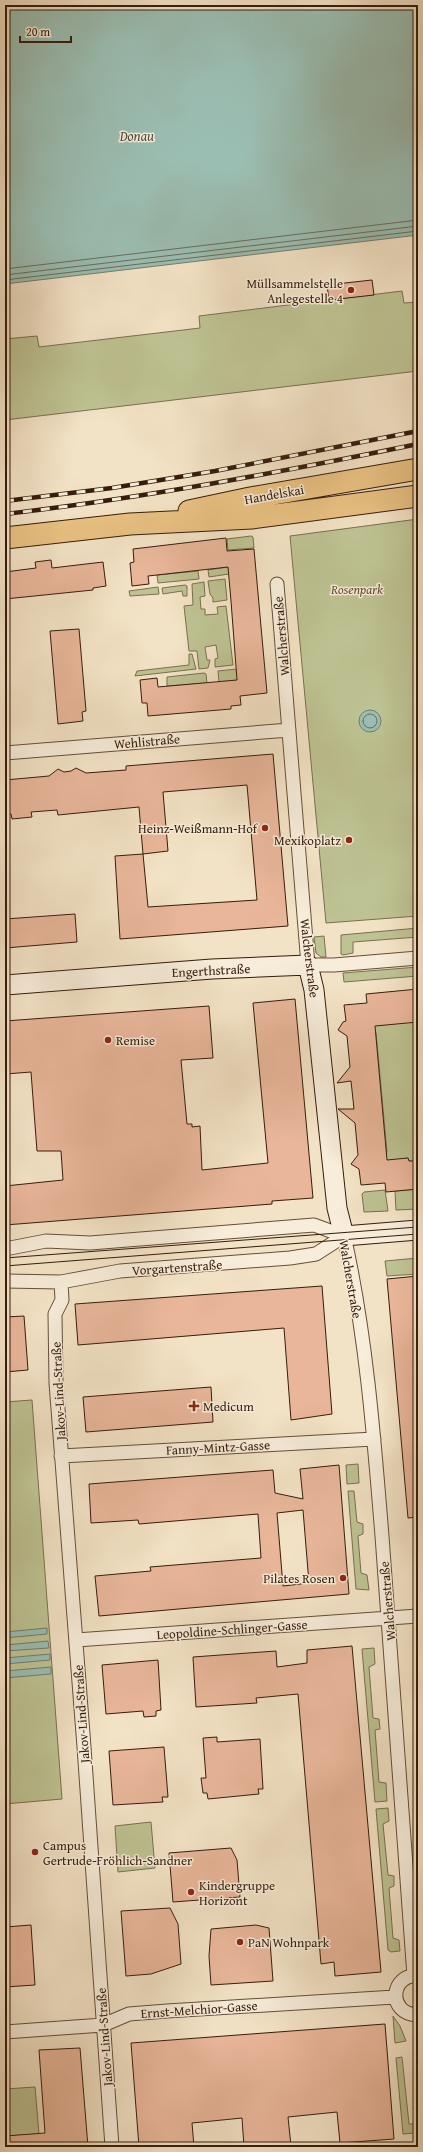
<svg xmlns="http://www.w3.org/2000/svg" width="423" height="2152" viewBox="0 0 423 2152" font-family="'Gentium Book Plus',serif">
<rect width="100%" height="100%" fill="#f3e3c6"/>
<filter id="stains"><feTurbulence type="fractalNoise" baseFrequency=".005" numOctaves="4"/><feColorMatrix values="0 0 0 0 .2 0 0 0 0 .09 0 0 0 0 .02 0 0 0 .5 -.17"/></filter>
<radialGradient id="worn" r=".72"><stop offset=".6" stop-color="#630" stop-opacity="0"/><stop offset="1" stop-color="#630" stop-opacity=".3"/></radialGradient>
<!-- green -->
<path fill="#bec393" stroke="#7a704f" d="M402,291L404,303L418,302V371L5,420V339L37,336L39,347L200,328L199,316Z
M418,519V916L326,923L290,536Z
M251,536L253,537L254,548L228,550L227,539Z
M228,567L229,574L209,577L208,570Z
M198,571L199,579L158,583L157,575Z
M225,579L227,600L213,602V598L210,594L208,581Z
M204,582L205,596L200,597L201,609H205V615L218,614L217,607L226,606L233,665L215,667V659L218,658L216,645L205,647L207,660H210L208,668L199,669L197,651H189L184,606L193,605L192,584Z
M185,585L187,586V596H183L182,591L163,594L162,588Z
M158,587L159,594L130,596L129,591Z
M189,654H192L196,669L135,676L137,671L189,665Z
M237,669L238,680L219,682L218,671Z
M204,673L206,674L207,683L167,686V677Z
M418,928V937L353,942V953L343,955L341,954V935Z
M324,936L326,957H321L316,953L314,937Z
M418,967V976L344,982L343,973Z
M413,1019V1024L418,1023V1161H409L408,1158L401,1159V1162L383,1164L382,1152H387L376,1033L371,1023Z
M418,1189V1209L396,1210L395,1191Z
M385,1190L388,1211L364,1212L362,1194L364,1192Z
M418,1258V1274L387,1276L385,1261Z
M32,1400L62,1799L5,1804V1402Z
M358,1464L359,1483L347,1484L346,1465Z
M348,1491H354L357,1522L363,1524V1534L358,1536L361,1573L367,1575L369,1590L356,1589Z
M374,1648L375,1664L369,1667L373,1718L379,1719L380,1729L375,1730L379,1782L386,1783L387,1801L375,1802L362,1649Z
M388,1808L389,1821L383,1824L388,1875L394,1876V1886L389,1888L393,1938L399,1940L400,1951L391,1952L388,1950L376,1809Z
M151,1822L155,1868L118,1872L115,1826Z
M393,2016L400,2026L406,2041L395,2043Z
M402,2057L409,2124H414L415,2133L403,2134L396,2058Z
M35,2087L39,2134L5,2136V2089Z"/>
<!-- water -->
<path fill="#9bbeb2" stroke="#737d6f" d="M5,5H418V235L5,284Z
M359 721a11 11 0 1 1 22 0a11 11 0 1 1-22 0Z
M47,1628V1634L5,1638V1632Z
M48,1641L49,1648L5,1651V1645Z
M50,1654V1660L5,1664V1658Z
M51,1667V1674L5,1678V1671Z"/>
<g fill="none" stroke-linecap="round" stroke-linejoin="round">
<!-- shore -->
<path stroke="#686d5e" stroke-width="1" d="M5,269L418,220
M5,275L418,226
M5,280L418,231
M363 721a7 7 0 1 1 14 0a7 7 0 1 1-14 0Z"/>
</g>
<!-- building -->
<path fill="#e9b69a" stroke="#361c0b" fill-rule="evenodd" d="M372,280L374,295L329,300L327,285Z
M226,538L227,551L254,549L267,693L240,696L241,705L231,706V709L148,716L147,703H142L140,680L157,678L158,687L237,680L231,601L228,567L148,576L149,584L132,586L130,563L134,562L133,549Z
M51,560L52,568L103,562L106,586L93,588V590L5,599V572L36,568L35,562Z
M79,629L86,711L82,712L83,721L58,724L50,631Z
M273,754L288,926L120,939L115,856L143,854L139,807L58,815L57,810L31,812L32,817L12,819L11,814H5V780L49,776L58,769L64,772L71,771L76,768L86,773L126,770V766ZM247,785L257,900L148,907L143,854L168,851L163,792Z
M75,914L77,942L5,948V919Z
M418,989V1022L375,1026L387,1160L408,1158L409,1161H418V1189L386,1192L385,1183L361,1185L359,1169L351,1164L358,1155L355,1123L338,1109H354L351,1081L337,1083L350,1067L347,1036L338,1030L343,1022L346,1021L344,1005L367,1003L366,994Z
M295,999L313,1198L272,1201V1204L5,1225V1186L63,1180L61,1151H37L31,1072L5,1074V1021L209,1006L213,1058L181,1060L187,1124H192V1127L200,1126L202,1170L268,1163L253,1003Z
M418,1276V1517L408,1518L387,1279Z
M322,1286L332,1414L291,1420L284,1328L78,1345L75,1304Z
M24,1316L28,1370L5,1372V1317Z
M211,1387L213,1422L86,1432L83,1397Z
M339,1465L349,1594L99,1616L95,1576L151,1571L150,1567L261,1558L258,1514L139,1524L138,1520L91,1523L89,1484L273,1470L275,1493L303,1499L300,1469ZM303,1510L309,1583L283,1586L277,1513Z
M352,1646L381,1972L335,1976L334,1962L321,1964L298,1694L256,1698L257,1703L196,1707L193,1657L276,1651L277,1667L307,1663V1650Z
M158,1660L161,1710L156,1711V1716L144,1717L143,1711L106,1714L102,1665Z
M217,1737V1742L260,1739L263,1789H258L259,1794L208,1799L207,1793H203L201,1778H206L203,1738Z
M164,1747L168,1797H162L163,1802L113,1805L109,1751Z
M231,1848L237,1860L240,1897L173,1902L169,1853Z
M170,1908L178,1924L181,1964L151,1974L126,1976L121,1911Z
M31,1925L35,1985L5,1987V1927Z
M256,1925L269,1928L273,1981L211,1985L209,1956L211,1929Z
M385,2024L394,2139L340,2143L337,2112L288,2117L291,2146L244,2147L242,2118L192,2123L194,2147H139L131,2043Z
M80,2048L88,2147H5V2136L45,2133L39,2050Z"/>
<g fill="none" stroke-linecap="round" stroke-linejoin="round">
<!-- street casing -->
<g stroke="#654e3a" stroke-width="15">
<path id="street" d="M277,584L308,965H334L418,958
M5,753L289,730
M344,1236C366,1333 374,1437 382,1536C394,1682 404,1829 414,1976
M5,1249L46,1241L90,1243L314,1225L344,1236
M5,1281L61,1282L120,1271L290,1258L316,1254L344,1236
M61,1282L62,1300L55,1314L56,1383L84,1747L112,2147
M61,1456L374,1439
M76,1640L418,1616
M418,1976C391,1973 386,2014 418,2015
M5,2032L103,2025L129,2014L167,2011L395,1997"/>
</g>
<!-- secondary casing -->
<g stroke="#361c0b" stroke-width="21">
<path id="secondary" d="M5,985L212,969L308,965L314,990L337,1208L344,1236L418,1230"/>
</g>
<!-- primary casing -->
<g stroke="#361c0b" stroke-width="23">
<path id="primary" d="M189,511L250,498L418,469
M5,538L130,524L252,518L418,496"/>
</g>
<!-- street -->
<use href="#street" stroke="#f7edda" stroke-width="13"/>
<!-- secondary -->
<use href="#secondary" stroke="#f7edda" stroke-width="19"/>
<!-- primary -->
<use href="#primary" stroke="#eac283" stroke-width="21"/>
<!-- tram -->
<path stroke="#361c0b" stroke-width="1" d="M5,1258L418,1227
M5,1266L418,1234"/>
<!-- rail casing -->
<g stroke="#361c0b" stroke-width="4.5">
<path id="rail" d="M5,501L112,488L215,471L418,431
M5,514C144,498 281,472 418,444"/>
</g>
<!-- rail -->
<use href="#rail" stroke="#f7edda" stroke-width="3" stroke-dasharray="9" stroke-linecap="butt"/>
</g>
<!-- markers -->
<g fill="#8f2418" stroke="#f7edda" stroke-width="1.5">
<circle cx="351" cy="290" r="4"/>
<circle cx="265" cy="828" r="4"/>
<circle cx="349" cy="840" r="4"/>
<circle cx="108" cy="1040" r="4"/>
<path d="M192 1400h4v4h4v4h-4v4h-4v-4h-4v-4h4z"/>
<circle cx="343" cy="1578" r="4"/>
<circle cx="35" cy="1852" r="4"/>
<circle cx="191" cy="1892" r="4"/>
<circle cx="240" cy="1942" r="4"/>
</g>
<g text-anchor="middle" stroke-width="3" stroke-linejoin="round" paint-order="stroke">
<!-- poi labels -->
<g font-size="13" fill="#361c0b" stroke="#f7edda" text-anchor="start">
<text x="343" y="288" text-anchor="end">Müllsammelstelle<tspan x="343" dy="15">Anlegestelle 4</tspan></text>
<text x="257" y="833" text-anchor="end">Heinz-Weißmann-Hof</text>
<text x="341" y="845" text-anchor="end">Mexikoplatz</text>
<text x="116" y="1045">Remise</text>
<text x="203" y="1411">Medicum</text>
<text x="335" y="1583" text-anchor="end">Pilates Rosen</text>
<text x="43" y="1850">Campus<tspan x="43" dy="15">Gertrude-Fröhlich-Sandner</tspan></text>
<text x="199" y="1890">Kindergruppe<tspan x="199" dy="15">Horizont</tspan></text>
<text x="248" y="1947">PaN Wohnpark</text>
</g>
<!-- street labels -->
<g font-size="13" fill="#361c0b" stroke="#f7edda">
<text transform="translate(274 494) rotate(-10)" y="5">Handelskai</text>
<text transform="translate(281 636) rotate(-95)" y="5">Walcherstraße</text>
<text transform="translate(147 741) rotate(-5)" y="5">Wehlistraße</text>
<text transform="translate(310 958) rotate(83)" y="5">Walcherstraße</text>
<text transform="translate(211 970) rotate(-3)" y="5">Engerthstraße</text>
<text transform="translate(177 1267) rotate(-4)" y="5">Vorgartenstraße</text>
<text transform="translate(351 1279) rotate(80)" y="5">Walcherstraße</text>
<text transform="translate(58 1391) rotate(-93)" y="5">Jakov-Lind-Straße</text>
<text transform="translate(218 1447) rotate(-3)" y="5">Fanny-Mintz-Gasse</text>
<text transform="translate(387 1601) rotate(-95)" y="5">Walcherstraße</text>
<text transform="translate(232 1629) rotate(-4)" y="5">Leopoldine-Schlinger-Gasse</text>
<text transform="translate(81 1714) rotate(-94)" y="5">Jakov-Lind-Straße</text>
<text transform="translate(199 2009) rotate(-4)" y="5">Ernst-Melchior-Gasse</text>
<text transform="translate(104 2037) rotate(-94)" y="5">Jakov-Lind-Straße</text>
</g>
<!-- park labels -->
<g font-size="13" font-style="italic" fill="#5f4e34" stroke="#f7edda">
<text x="357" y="594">Rosenpark</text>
</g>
<!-- water labels -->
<g font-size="14" font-style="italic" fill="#544d3d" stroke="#f7edda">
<text x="137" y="141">Donau</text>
</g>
</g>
<!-- margin -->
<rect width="423" height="2152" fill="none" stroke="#f3e3c6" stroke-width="20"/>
<rect x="6" y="6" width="411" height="2140" fill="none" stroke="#361c0b" stroke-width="2"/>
<rect x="10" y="10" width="403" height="2132" fill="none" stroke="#361c0b"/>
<!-- scale -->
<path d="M20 36v6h51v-6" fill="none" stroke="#361c0b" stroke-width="2"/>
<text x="26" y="36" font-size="12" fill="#361c0b" stroke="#f7edda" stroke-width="3" paint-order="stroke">20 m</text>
<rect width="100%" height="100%" filter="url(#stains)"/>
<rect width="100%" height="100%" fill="url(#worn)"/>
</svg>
